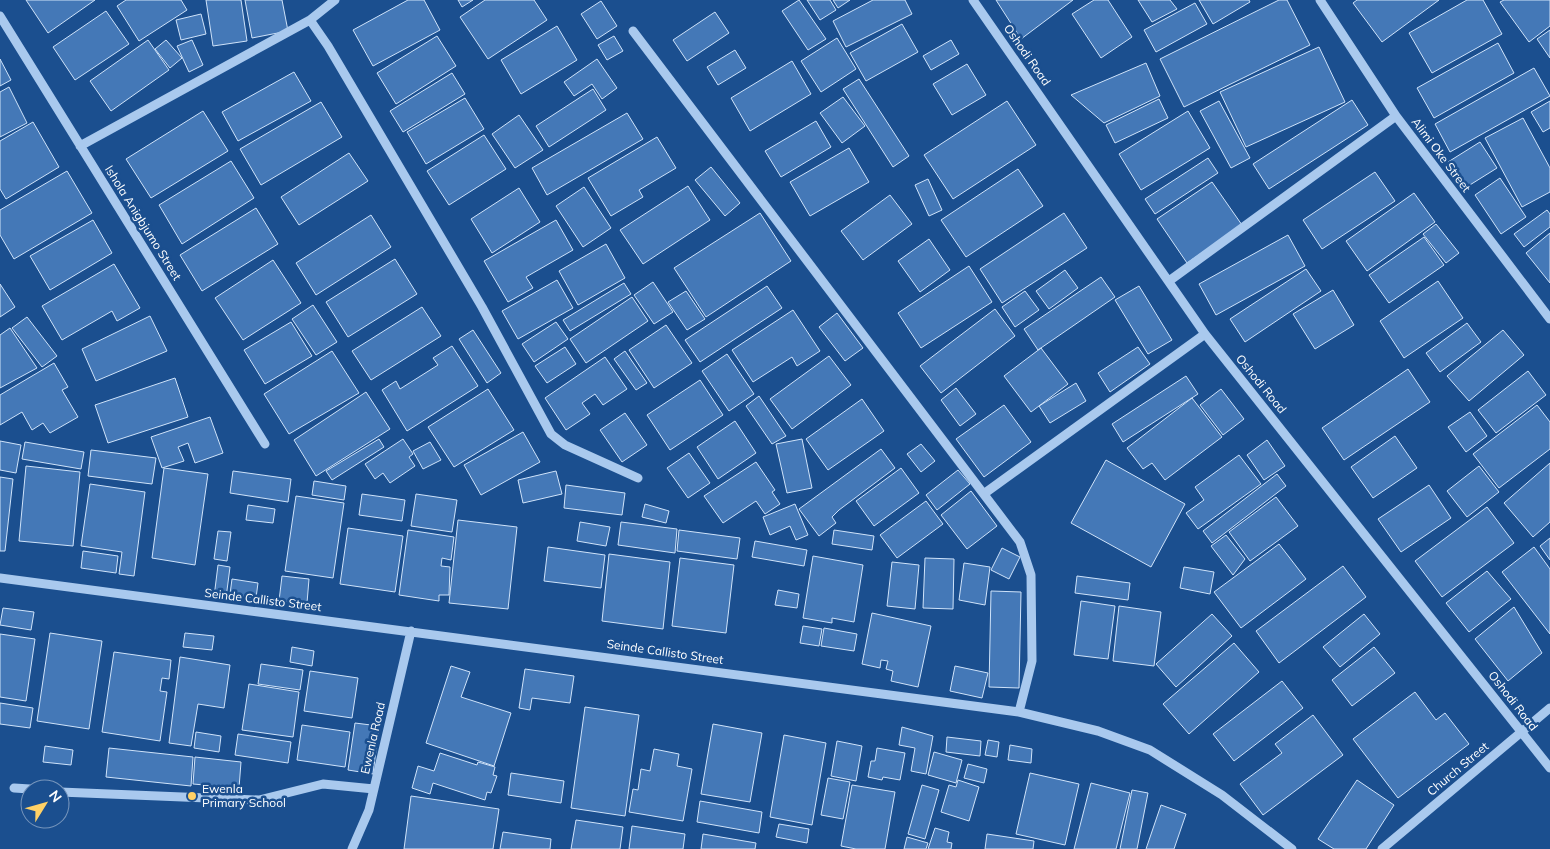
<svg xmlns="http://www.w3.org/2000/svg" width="1550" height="849" viewBox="0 0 1550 849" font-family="Mulish,sans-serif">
<rect width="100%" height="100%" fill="#1b4f8f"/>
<!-- building -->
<path fill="#4478b7" stroke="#cfe3fa" d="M26,0H95L48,33Z
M126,0H181L187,10L139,41L117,6Z
M206,0H241L247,41L213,46Z
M245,0H282L288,31L252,38Z
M408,0H424L440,30L373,66L353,30Z
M458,0H473L462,7Z
M485,0H534L547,20L488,59L460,17Z
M799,0L826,39L808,50L782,11Z
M807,0H830L836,10L820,20Z
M833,0H850L838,8Z
M873,0H905L912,14L846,47L833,21Z
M996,0H1073L1021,39Z
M1094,0H1108L1132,37L1101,58L1072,14Z
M1138,0H1170L1177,9L1152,22Z
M1199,0H1249L1250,2L1213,24Z
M1279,0H1287L1310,45L1184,107L1160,59Z
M1357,0H1439L1382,42L1353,3Z
M1467,0H1483L1502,34L1432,73L1409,33Z
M1504,0H1550V26L1529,42L1500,2Z
M601,1L617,26L597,39L581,14Z
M1195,3L1207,24L1156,52L1144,30Z
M106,11L129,44L75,80L53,47Z
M715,12L729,33L687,61L673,40Z
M201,14L206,34L181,40L176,20Z
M902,24L918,52L866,81L850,53Z
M557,26L577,60L521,94L501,60Z
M1550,30V58L1537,39Z
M437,36L456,66L396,104L377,73Z
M614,36L623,51L607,60L598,45Z
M837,38L856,69L821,92L801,61Z
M148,40L169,70L111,111L90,81Z
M166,40L182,58L170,68L155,49Z
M192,40L203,65L189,72L177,46Z
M951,40L959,54L931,70L923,56Z
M1498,43L1514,73L1434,118L1417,88Z
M1319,47L1345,102L1246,147L1220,92Z
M735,50L746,68L718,85L707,67Z
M0,59L11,80L0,86Z
M597,59L617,88L602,99L592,84L574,96L564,82Z
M792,61L811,94L750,131L731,98Z
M1146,63L1160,96L1104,123L1071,95Z
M967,64L986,95L952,115L933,84Z
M1534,68L1550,96L1450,152L1435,124Z
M294,72L311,101L238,141L222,112Z
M452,73L465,94L403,132L390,111Z
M859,79L909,156L893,167L843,89Z
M9,87L27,123L0,137V92Z
M593,89L606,110L549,147L536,126Z
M843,97L865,126L842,143L820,113Z
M465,98L484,129L426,164L407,132Z
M1159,99L1168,118L1115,143L1106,125Z
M1352,100L1368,125L1269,189L1253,164Z
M1007,101L1036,145L953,199L924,155Z
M1219,101L1250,158L1231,168L1200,111Z
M1550,101V128L1543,132L1531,112Z
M321,102L342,137L261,185L240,149Z
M203,111L228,151L151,198L126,159Z
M1188,111L1210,148L1141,190L1119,154Z
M627,113L643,139L547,195L532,168Z
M519,115L543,150L515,168L492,134Z
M1523,118L1550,168V192L1522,207L1485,138Z
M816,121L831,147L781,177L765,151Z
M33,122L59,167L6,199L0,189V141Z
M484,135L506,169L449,205L427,171Z
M657,137L676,168L639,190L643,197L611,216L588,178Z
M1480,142L1497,168L1465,188L1448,162Z
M849,148L869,182L810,216L790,182Z
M349,153L368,181L299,225L281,197Z
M1208,158L1218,173L1155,214L1145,199Z
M231,161L254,198L182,244L159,205Z
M711,167L740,203L725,216L695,180Z
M1018,169L1043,206L966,257L941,220Z
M67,171L92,213L14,259L0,235V210Z
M1375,172L1395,201L1322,249L1303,220Z
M1500,178L1526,217L1501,234L1475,195Z
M928,179L942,210L929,216L915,185Z
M1212,182L1242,225L1187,263L1157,219Z
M688,186L710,220L643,264L620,230Z
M584,187L611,228L583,247L556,206Z
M519,188L540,222L492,253L471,219Z
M1414,193L1435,222L1367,271L1346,241Z
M890,195L912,224L863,260L841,231Z
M256,208L278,244L202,291L180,255Z
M1547,210L1550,214V227L1524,247L1514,234Z
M760,213L791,261L706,317L674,268Z
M1064,213L1087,248L1002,303L980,269Z
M371,215L391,247L316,295L296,263Z
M93,220L112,253L50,290L30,256Z
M556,220L573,250L526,277L533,288L508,302L484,261Z
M1436,224L1459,253L1446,263L1423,234Z
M1550,233V283L1526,253Z
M1288,235L1305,266L1216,315L1199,284Z
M1424,237L1444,265L1389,303L1369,275Z
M929,239L950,270L920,292L898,261Z
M606,244L625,278L578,305L559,271Z
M395,259L417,294L348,337L326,302Z
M273,260L301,303L243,340L215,298Z
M114,264L140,308L117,321L112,311L62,340L42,306Z
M969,266L992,302L921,348L898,313Z
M1306,269L1321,291L1245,342L1230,319Z
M1065,270L1078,288L1049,309L1036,291Z
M1101,277L1115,297L1038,350L1024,329Z
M557,280L573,308L518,339L502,311Z
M1438,281L1463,318L1404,358L1380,321Z
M653,282L673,312L654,324L634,295Z
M624,283L631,294L570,331L563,320Z
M0,284L15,307L0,317Z
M767,286L782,308L700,362L685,340Z
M1139,286L1172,340L1148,354L1115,300Z
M1333,290L1354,325L1315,349L1293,314Z
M686,291L705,319L687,330L668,302Z
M1025,291L1039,310L1015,327L1002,307Z
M632,297L648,321L586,363L570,339Z
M313,305L337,342L316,355L292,319Z
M422,307L441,336L371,380L352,351Z
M995,309L1015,336L941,393L920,366Z
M793,310L820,351L797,366L792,357L753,382L732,350Z
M837,313L863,348L845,361L819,327Z
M150,316L167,351L96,381L82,349Z
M27,317L57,356L42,367L12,328Z
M291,322L312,356L265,384L244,350Z
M556,322L568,339L534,362L522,344Z
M1467,323L1481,342L1440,372L1426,353Z
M666,325L692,363L654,388L629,350Z
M10,328L37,368L0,388V335Z
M473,330L501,373L487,383L459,339Z
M1503,330L1524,355L1469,401L1447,376Z
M452,346L478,386L407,431L382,390L396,381L400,389L438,365L433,358Z
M565,347L576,364L547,383L535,366Z
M1138,347L1150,364L1110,392L1098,373Z
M1041,348L1068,384L1031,412L1004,376Z
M332,351L359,393L289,434L264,394Z
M625,351L647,383L636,390L614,359Z
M727,354L754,394L729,411L702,371Z
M829,356L851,385L792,429L770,399Z
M605,357L627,389L603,405L595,394L582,403L590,414L566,430L545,398Z
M54,363L68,387L62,390L78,417L50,433L43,423L32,430L22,412L0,425V395Z
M1408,369L1430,402L1344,460L1322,428Z
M1528,371L1546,395L1496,433L1478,410Z
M1186,376L1198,394L1123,442L1112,424Z
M175,378L188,417L108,443L95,405Z
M700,380L723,415L670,450L647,415Z
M1076,383L1086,401L1050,423L1039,406Z
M956,388L976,414L960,426L941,400Z
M488,389L514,430L454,467L428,427Z
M1221,389L1244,419L1223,435L1200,405Z
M366,392L390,429L316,476L294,440Z
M759,396L786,436L772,444L746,406Z
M1192,398L1222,437L1165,480L1152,463L1143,469L1127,448Z
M862,399L884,431L828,470L806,439Z
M1004,405L1031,442L984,477L956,439Z
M1537,405L1550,422V449L1499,488L1473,454Z
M1470,412L1487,436L1466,452L1448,427Z
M625,413L647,445L622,462L600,430Z
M210,417L223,453L195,463L188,443L178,447L184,461L162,468L151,437Z
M735,421L756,453L718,479L697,447Z
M523,432L540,462L481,495L464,465Z
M1395,436L1417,468L1373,498L1351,467Z
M379,439L384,447L332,480L326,471Z
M403,439L413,454L409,457L415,466L390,483L383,473L375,479L365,464Z
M802,439L812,488L787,493L776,444Z
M1267,440L1285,466L1264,480L1247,455Z
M0,441L21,445L16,473L0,470Z
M25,442L84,452L81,469L22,459Z
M430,442L441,460L423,469L413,451Z
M921,444L935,461L921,472L907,454Z
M881,449L895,468L839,510L832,517L836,523L819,536L799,509Z
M91,450L156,458L152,484L88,476Z
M689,453L710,483L688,498L667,468Z
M1239,455L1261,484L1198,529L1186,513L1204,500L1195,487Z
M1106,460L1185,504L1151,567L1071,523Z
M756,462L775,490L772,492L780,504L765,514L756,501L723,523L704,496Z
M1550,463V522L1533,537L1504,503Z
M26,466L80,472L73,546L19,541Z
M1479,466L1499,492L1467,517L1447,491Z
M164,468L208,474L195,565L152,558Z
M901,468L919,493L874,526L856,501Z
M958,470L970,484L937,510L926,495Z
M233,471L291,479L288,502L230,493Z
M556,471L562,494L523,503L518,480Z
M1277,474L1286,486L1212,543L1203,531Z
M0,477L13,479L5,551H0Z
M314,481L346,486L344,500L312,495Z
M90,484L145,492L134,576L119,574L122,552L81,546Z
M566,485L625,493L622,515L564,508Z
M1429,485L1451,518L1401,552L1378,519Z
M971,491L997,526L967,549L941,515Z
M362,494L405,500L402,521L359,515Z
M416,494L457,500L452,532L411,526Z
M296,496L344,503L333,578L285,571Z
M1276,497L1298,526L1250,561L1229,532Z
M926,501L943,524L897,558L880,535Z
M645,504L669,511L666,523L642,517Z
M795,504L808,535L796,540L790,526L770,535L763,517Z
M248,505L275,509L273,523L246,520Z
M1487,507L1514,543L1442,597L1415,561Z
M458,520L517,527L508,609L449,603Z
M580,522L610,527L606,546L577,541Z
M621,522L677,529L675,553L618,545Z
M348,528L403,536L395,592L340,584Z
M408,530L454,537L451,560L442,558L441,566L450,567L449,595H439V601L399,595Z
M679,530L740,538L737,559L677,551Z
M834,530L874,536L872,550L832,544Z
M218,531L231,532L227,561L214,559Z
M1226,535L1245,559L1233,575L1211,546Z
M1550,538V560L1540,546Z
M755,541L807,550L804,566L752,557Z
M1279,544L1306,579L1241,628L1214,592Z
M548,547L605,555L601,588L544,581Z
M1534,547L1550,569V634L1502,572Z
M1002,548L1020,557L1009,579L991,570Z
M83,551L118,556L116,573L81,568Z
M609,554L670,562L663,629L602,621Z
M813,556L863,565L854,622L832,618V623L803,618Z
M680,558L734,565L726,633L672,626Z
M925,558L954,559L953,609L923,608Z
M892,562L919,565L915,609L887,606Z
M964,563L990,567L985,605L959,600Z
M218,565L230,567L226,598L214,597Z
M1343,566L1366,597L1279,663L1256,631Z
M1184,567L1214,572L1210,594L1180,588Z
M1487,571L1511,599L1469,632L1446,603Z
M282,576L309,579L307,603L279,601Z
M1077,576L1130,583L1128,600L1075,593Z
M232,579L258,583L256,598L230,594Z
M778,590L799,594L797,608L775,605Z
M991,591L1021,592L1019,688L989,687Z
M1081,601L1115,606L1108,659L1074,655Z
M1119,606L1161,612L1154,666L1113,661Z
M1514,607L1542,653L1508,681L1475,639Z
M3,608L34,612L31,630L0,625Z
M872,613L931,626L918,687L891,681L893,671L886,669L888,661L881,660L880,668L862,664Z
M1212,614L1232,636L1176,687L1156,664Z
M1364,614L1380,634L1340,667L1323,647Z
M803,626L822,629L819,646L800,643Z
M824,628L857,634L854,651L821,646Z
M50,633L102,641L89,729L37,721Z
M185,633L214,636L212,650L183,647Z
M0,634L35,639L26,701L0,697Z
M1234,643L1259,672L1189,734L1163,704Z
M292,647L314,651L312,666L290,662Z
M1374,647L1395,673L1352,706L1332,680Z
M114,652L171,660L169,679L162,678L160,691L167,692L160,741L102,732Z
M180,657L230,665L224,708L198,704L191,746L169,743Z
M261,664L303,670L300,690L258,684Z
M451,666L470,672L461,697L511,713L494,766L426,743Z
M955,666L988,673L982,698L950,691Z
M525,669L574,676L570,703L532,698L530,710L519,708Z
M310,671L358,678L352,718L304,711Z
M1282,681L1303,708L1234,761L1213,734Z
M249,684L299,692L293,737L242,730Z
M1415,692L1436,720L1445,713L1469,744L1398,798L1353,739Z
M0,703L33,708L30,728L0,724Z
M585,707L639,715L625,816L571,808Z
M1313,715L1343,755L1263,815L1240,784L1282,753L1275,744Z
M355,723L379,726L373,774L348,770Z
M713,724L762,733L750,802L701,794Z
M302,725L350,732L345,767L297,760Z
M902,727L933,736L926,774L911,771L915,748L899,745Z
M196,732L221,736L219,752L194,748Z
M238,734L291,742L288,763L235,755Z
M784,735L826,743L812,825L770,817Z
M947,737L981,741L980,756L946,752Z
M988,740L999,742L997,757L985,755Z
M837,741L862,746L856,781L831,776Z
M1010,745L1032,749L1031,763L1008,760Z
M45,746L73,750L71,765L43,762Z
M109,748L193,757L191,786L106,777Z
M877,748L905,753L900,780L883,777L882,780L868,777L871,761H875Z
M654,749L679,754L677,766L692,769L683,821L629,812L633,789L638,790L641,769L650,771Z
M934,752L962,760L956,783L928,775Z
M440,753L477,765L478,762L495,767L493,775L497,776L491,793L487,792L485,800L433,783L430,794L412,788L418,766L434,771Z
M195,757L241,762L239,788L193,784Z
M968,764L987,769L984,783L964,778Z
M511,773L564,781L561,803L508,795Z
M1030,773L1079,784L1065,845L1016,834Z
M828,778L850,782L843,819L821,815Z
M958,780L979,787L969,821L941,812L949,785L956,787Z
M1357,780L1394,805L1366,849H1334L1318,839Z
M1091,783L1130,793L1116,849H1074Z
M852,785L895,792L885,849H856L841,846Z
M922,785L939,790L925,839L908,834Z
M1132,790L1148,793L1137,849H1120Z
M411,796L499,809L493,849H404Z
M700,801L762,812L759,833L697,822Z
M1161,805L1186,814L1174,849H1146Z
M576,820L623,827L620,849H571Z
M779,824L809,829L807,843L776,837Z
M632,826L685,834L683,849H629Z
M935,828L949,832L947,842L952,843L951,849H928Z
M503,832L551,839L550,849H500Z
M703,834L756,843L755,849H701Z
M987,834L1034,841L1033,849H985Z
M907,837L928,843L926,849H904Z"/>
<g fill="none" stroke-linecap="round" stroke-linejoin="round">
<!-- minor -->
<path stroke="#a9c9ee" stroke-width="9" d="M335,0L310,20L328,46L482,307L551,434L565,445L638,478
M973,0L1205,334L1550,768
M1320,0L1396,116L1550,319
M0,16L265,444
M633,31L1020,542L1031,575L1032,661L1019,712
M80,146L310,20
M1169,281L1396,116
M985,493L1205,334
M0,578L1019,712L1098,731L1150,750L1222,795L1292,849
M14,788L30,789
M60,792L259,800L323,784L374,789
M352,849L369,810L411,631
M1382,849L1550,708"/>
</g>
<!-- markers -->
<circle fill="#ffd166" stroke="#1b4f8f" stroke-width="2" cx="192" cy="796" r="5"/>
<g text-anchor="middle" stroke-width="5" stroke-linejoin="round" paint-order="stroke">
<!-- street labels -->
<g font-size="12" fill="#fff" stroke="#1b4f8f">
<text transform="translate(1027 55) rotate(55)" y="4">Oshodi Road</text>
<text transform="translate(1441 155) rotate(53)" y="4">Alimi Oke Street</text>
<text transform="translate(143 223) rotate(58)" y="4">Ishola Anigbjumo Street</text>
<text transform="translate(1261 384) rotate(51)" y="4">Oshodi Road</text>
<text transform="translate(263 600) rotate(7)" y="4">Seinde Callisto Street</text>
<text transform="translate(665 652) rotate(8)" y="4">Seinde Callisto Street</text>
<text transform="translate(1513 701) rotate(52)" y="4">Oshodi Road</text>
<text transform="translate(373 738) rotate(-77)" y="4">Ewenla Road</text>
<text transform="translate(1458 769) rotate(-40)" y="4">Church Street</text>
</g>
<!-- poi labels -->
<g font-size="12" fill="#fff" stroke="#1b4f8f" text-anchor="start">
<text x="202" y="793">Ewenla<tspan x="202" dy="14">Primary School</tspan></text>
</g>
</g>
<!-- north arrow -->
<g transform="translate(45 804) rotate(53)"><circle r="24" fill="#1b4f8f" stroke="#7695bc"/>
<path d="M0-4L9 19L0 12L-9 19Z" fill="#ffd166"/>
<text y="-8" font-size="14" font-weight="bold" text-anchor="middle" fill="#ffffff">N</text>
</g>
</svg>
